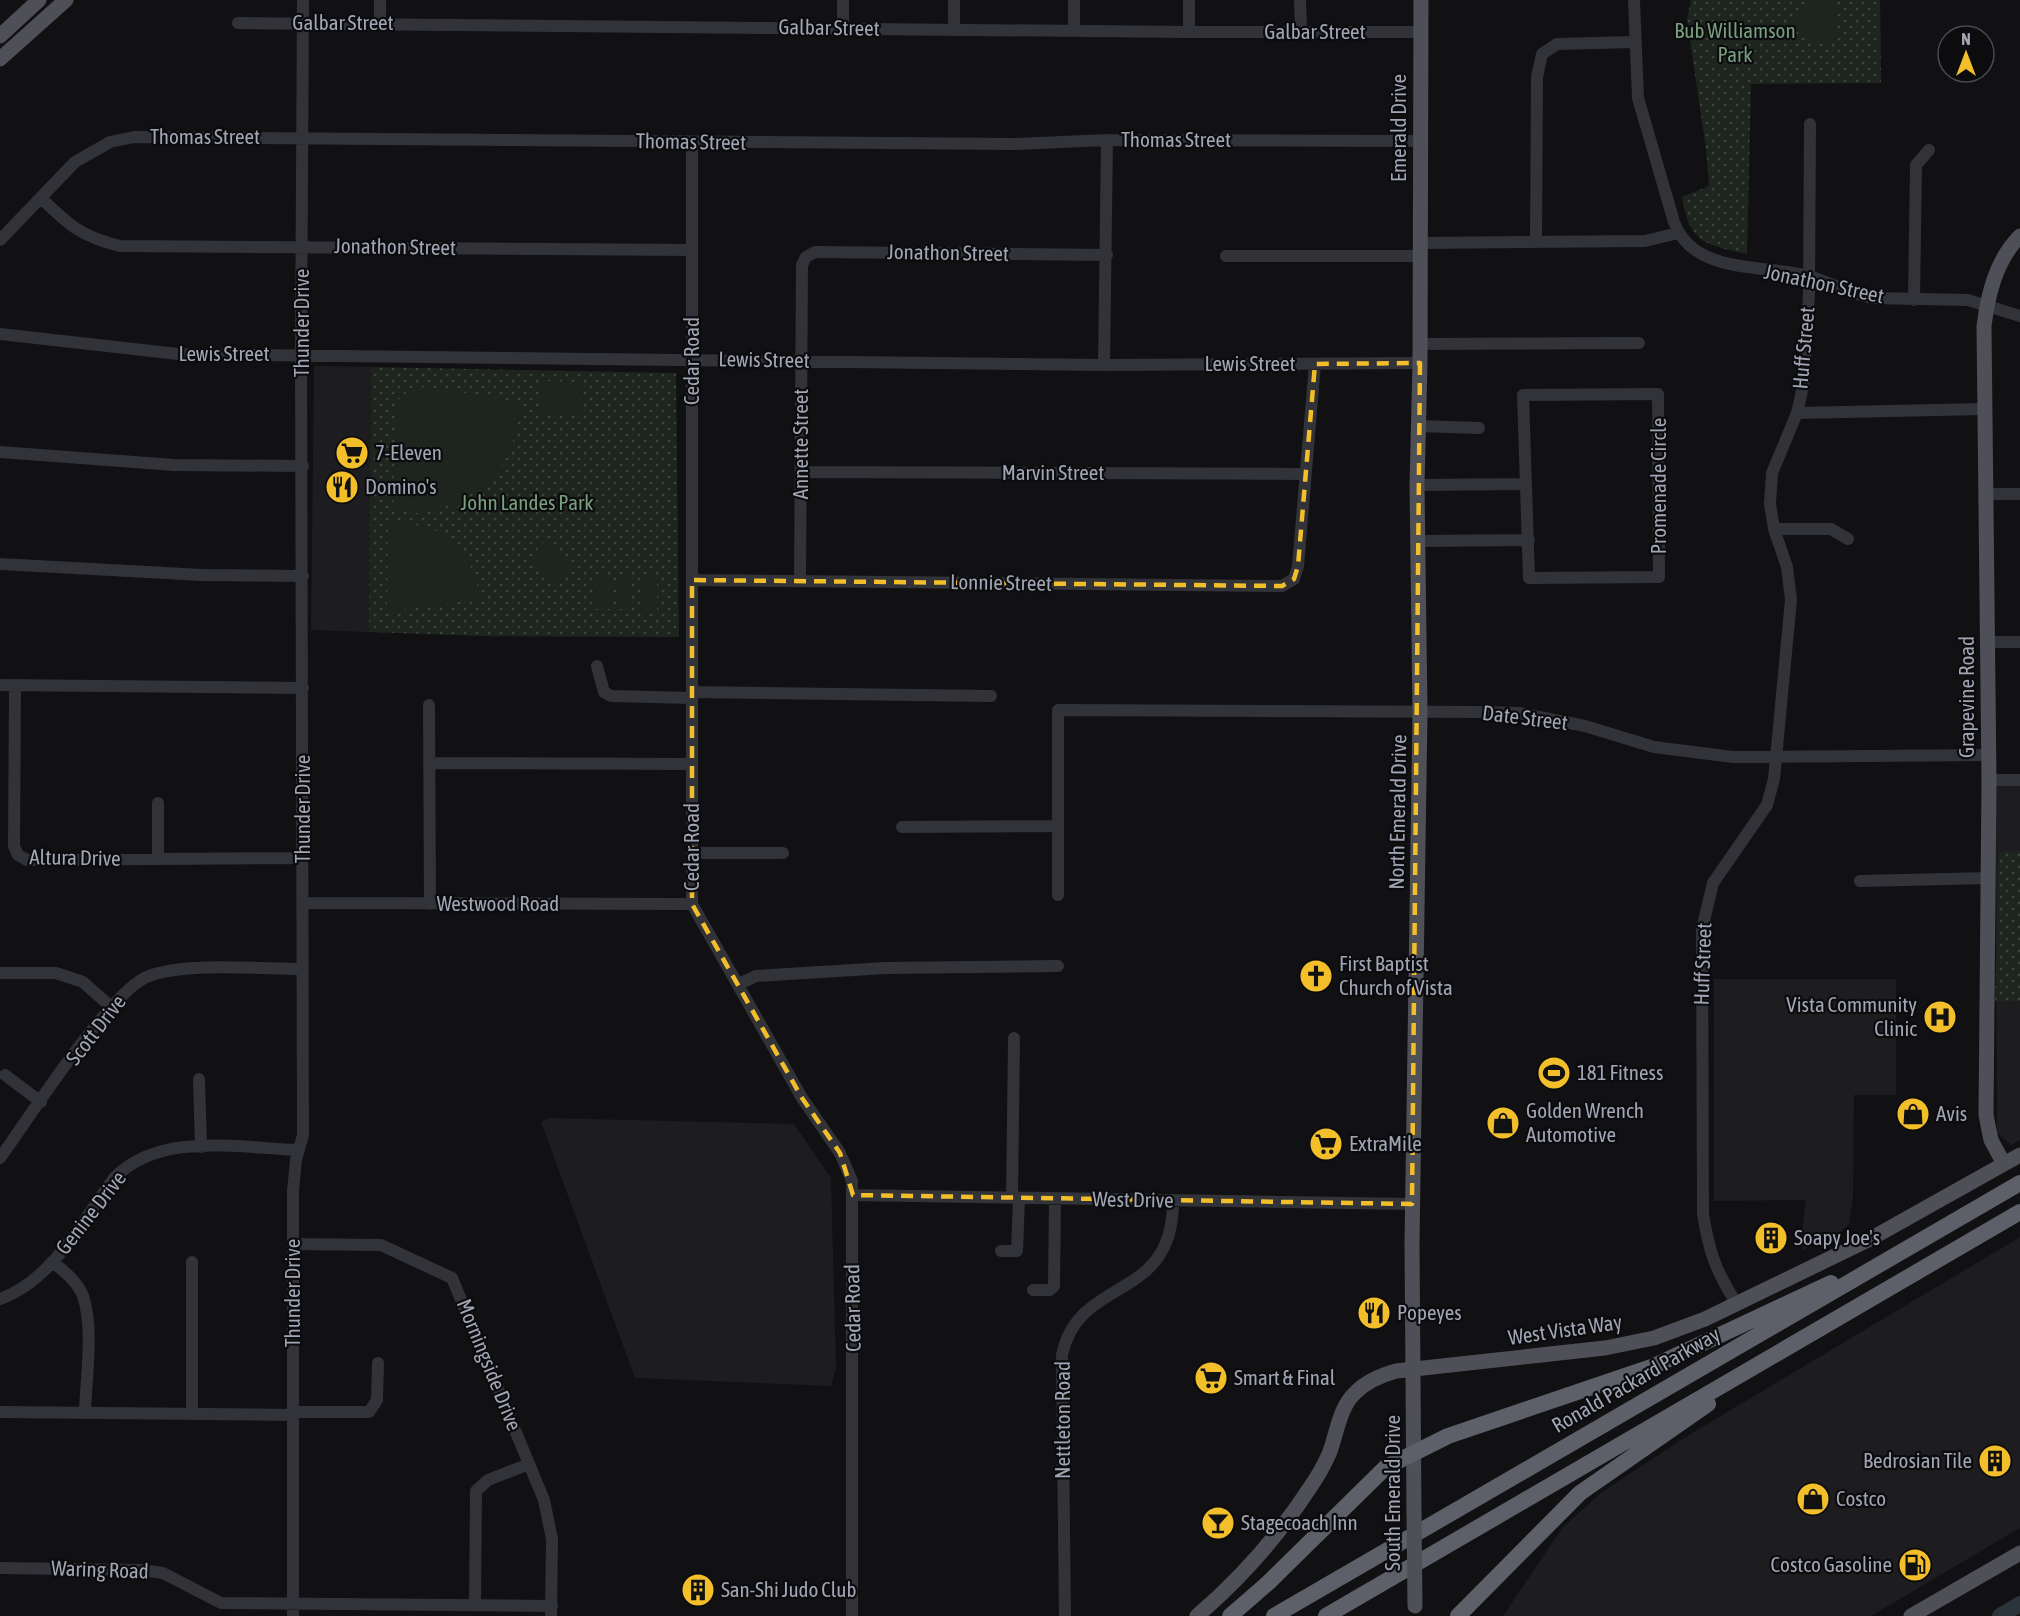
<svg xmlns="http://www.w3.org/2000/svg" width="2020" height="1616" viewBox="0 0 2020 1616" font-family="'Asap Condensed',sans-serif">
<defs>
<pattern id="grass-dots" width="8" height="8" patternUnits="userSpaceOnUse" patternTransform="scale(1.5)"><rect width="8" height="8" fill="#1e251f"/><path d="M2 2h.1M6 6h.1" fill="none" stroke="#3c423d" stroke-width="1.8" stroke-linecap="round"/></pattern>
</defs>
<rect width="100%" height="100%" fill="#111113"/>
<!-- built -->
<path fill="#1d1d20" d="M314,366L371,367L369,632L311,630Z
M1995,785H2020V1140L2011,1145L1997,1133Z
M1714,979H1896V1095H1854L1853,1197L1849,1224L1842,1231L1803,1250L1801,1237L1806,1200L1714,1201Z
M548,1118L794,1124L831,1178L836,1368L831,1386L635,1378L541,1122Z
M2020,1237V1528L1871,1616H1503L1562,1528L1602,1492L1684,1438Z"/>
<!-- grass -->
<path fill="url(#grass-dots)" d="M1691,0H1880L1881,83L1751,84L1747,254C1703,244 1690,243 1682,197L1709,186L1706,149L1687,19Z
M371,367L676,373L679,637L480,636L369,632Z
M2004,851H2020V1001H1995L1999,854Z"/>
<!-- garden -->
<path fill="#1e251f" d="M1819,0L1835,2L1836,33L1833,42C1817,48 1804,37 1794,24L1805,5Z
M540,381L580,382V414L540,412Z
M429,387L522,403L511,450L495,476L479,489L455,503L418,513L393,509L397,401L411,388Z
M388,521C446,527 467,539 481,599L387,612Z
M545,540L574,564L559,584L529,560Z
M596,577H611V609H596Z
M617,577H632V609H616Z
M642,577H657V610H642Z"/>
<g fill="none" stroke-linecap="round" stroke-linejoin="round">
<!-- river -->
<path stroke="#2b333b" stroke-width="16" d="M2000,1616L2020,1604"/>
<!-- minor -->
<path stroke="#323338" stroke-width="12" d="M1074,0V30
M1300,0L1301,31
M1634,0L1638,98L1674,222C1693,275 1764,264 1808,276C1830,282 1850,294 1873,298L1968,300L2020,316
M238,23L1189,32H1420
M380,24V0
M843,28V0
M954,29V0
M1189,32V0
M692,143V904L802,1098L840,1153L852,1181V1616
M41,198C70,226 80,236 120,246L692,250
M0,240L75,162L110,142L134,137L1014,144L1107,140L1420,141
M1536,242L1537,77L1542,54L1557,44L1634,42
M1420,243L1645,241L1678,233
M1226,256H1420
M1914,300L1916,165L1929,150
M0,334L178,354L1104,365L1420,363
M1420,344L1639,343
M1104,365L1107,140
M1658,394L1659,577L1529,578L1523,395Z
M1797,413L1984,409
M1418,426L1479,428
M0,452L174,465L303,466
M801,472L1305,474
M1417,485L1526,484
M1987,494H2020
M1774,529H1831L1848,539
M1419,541L1529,540
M0,564L202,575L303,576
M692,580L1282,586L1294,579L1298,566L1315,364
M800,581L802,265L806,257L815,252L1107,255
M1988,642H2020
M597,666L604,692L611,696L692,698
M0,685L303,688
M15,686L14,846L18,855L27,860L304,858
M692,692L991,696
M429,705L430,904
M429,763L692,764
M1989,780H2020
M158,803V858
M902,827L1056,826
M692,853H783
M1860,881L1989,878
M1058,895V710L1485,712L1519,713L1585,726L1654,747L1733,757L1988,755
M304,903L692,904
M0,973H56L83,982L110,1006
M739,984L756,976L886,968L1058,966
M5,1075L41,1102
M199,1079L201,1147
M0,1158C27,1121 112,988 149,976C189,962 259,969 303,969
M853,1195L1412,1204
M1012,1198L1014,1038
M293,1244L381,1245L452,1278L544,1500L552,1539L551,1616
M1001,1251H1017L1019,1198
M52,1262C64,1270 78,1283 83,1296C94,1328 86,1378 85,1412
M192,1262V1414
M1033,1290H1050L1054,1286L1055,1199
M0,1299C53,1280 82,1221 114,1178C161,1131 238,1148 299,1150
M1737,1304C1716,1272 1709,1252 1703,1214L1702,929L1713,883L1767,805L1774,779L1791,600L1787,567L1774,529L1770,504L1772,473L1797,413L1804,382L1809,293L1810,124
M0,1412L293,1415
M293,1412H369L377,1400L378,1363
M0,1568L141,1570L163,1573L221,1603L552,1606
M475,1606L476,1491L488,1480L529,1464
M293,1616V1191L296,1160L303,1135L301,354L303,0
M1065,1616L1062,1355C1079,1274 1174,1304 1173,1200"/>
<!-- major -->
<path stroke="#4e4f57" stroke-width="15" d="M0,36L39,0
M0,59L66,0
M2004,1164L1991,1140L1986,1115L1989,780L1984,326C1988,294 1996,260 2020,236
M1414,1512L1412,1243L1420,712L1417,485L1420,363L1421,0
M1197,1616C1240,1579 1280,1534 1311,1486C1318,1476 1324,1465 1329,1454C1337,1434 1339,1407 1356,1392C1367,1381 1382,1375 1396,1371L1605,1348L1654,1338L1705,1319L1872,1238L2020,1155
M1911,1616L2020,1553"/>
<!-- highway -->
<path stroke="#5e6069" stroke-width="16" d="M1230,1616L1268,1583L1386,1467L1448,1436L1654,1366L1831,1283
M1274,1616L2020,1183
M1326,1616L2020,1212
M1458,1616L1580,1493L1708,1404"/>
<!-- major-bridge -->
<path stroke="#4e4f57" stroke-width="15" d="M1414,1512L1415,1606"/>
</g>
<!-- marked area -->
<path fill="none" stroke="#f2be2a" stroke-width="4.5" stroke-dasharray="12 8" stroke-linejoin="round" d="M1420,363L1412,1204L853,1195L840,1153L802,1098L692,904V580L1282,586L1294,579L1298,566L1315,364Z"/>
<!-- icons -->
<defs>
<g id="supermarket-disc" transform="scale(1.725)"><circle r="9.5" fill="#f2be2a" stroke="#0c0c0e"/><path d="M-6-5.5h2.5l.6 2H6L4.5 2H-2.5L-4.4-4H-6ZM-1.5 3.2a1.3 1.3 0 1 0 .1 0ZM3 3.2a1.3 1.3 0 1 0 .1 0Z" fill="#111"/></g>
<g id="restaurant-disc" transform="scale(1.725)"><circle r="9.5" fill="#f2be2a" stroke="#0c0c0e"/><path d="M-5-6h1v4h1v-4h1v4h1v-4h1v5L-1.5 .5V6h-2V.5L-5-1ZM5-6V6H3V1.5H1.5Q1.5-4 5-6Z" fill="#111"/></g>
<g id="church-disc" transform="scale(1.725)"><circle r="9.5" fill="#f2be2a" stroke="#0c0c0e"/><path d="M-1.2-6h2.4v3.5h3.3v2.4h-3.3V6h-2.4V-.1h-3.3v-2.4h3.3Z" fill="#111"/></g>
<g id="hospital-disc" transform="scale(1.725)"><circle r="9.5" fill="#f2be2a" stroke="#0c0c0e"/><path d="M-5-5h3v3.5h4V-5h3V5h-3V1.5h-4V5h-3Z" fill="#111"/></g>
<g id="stadium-disc" transform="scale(1.725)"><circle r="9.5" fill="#f2be2a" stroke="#0c0c0e"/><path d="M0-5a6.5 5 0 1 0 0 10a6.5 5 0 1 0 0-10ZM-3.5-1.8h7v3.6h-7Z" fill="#111"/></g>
<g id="shop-disc" transform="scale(1.725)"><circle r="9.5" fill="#f2be2a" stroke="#0c0c0e"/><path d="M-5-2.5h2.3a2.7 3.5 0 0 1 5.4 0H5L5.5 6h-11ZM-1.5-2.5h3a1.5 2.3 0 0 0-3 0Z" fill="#111"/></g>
<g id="building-disc" transform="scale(1.725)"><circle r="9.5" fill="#f2be2a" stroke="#0c0c0e"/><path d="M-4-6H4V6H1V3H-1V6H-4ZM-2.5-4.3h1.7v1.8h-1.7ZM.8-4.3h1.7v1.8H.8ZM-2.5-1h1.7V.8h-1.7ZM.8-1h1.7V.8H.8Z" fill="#111"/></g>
<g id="bar-disc" transform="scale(1.725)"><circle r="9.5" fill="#f2be2a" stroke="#0c0c0e"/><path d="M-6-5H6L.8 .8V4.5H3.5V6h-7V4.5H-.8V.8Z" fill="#111"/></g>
<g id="fuel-disc" transform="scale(1.725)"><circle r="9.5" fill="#f2be2a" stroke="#0c0c0e"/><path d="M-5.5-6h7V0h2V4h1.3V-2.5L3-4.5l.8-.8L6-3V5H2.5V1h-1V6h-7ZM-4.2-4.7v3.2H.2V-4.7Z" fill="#111"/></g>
</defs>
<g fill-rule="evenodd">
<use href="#supermarket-disc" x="352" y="453"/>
<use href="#restaurant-disc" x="342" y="487"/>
<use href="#church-disc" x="1316" y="976"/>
<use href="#hospital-disc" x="1940" y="1017"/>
<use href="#stadium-disc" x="1554" y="1073"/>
<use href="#shop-disc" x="1913" y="1114"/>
<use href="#shop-disc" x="1503" y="1123"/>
<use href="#supermarket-disc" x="1326" y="1144"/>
<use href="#building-disc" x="1771" y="1238"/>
<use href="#restaurant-disc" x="1374" y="1313"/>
<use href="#supermarket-disc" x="1211" y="1378"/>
<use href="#building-disc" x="1995" y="1461"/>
<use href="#shop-disc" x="1813" y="1499"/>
<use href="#bar-disc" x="1218" y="1523"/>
<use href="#fuel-disc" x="1915" y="1565"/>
<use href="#building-disc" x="698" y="1590"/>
</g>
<g text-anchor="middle" stroke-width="4.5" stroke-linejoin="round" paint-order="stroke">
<!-- street labels -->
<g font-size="21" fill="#a2a6b4" stroke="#0c0c0e">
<text x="343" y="30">Galbar Street</text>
<text transform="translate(829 28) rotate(1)" y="7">Galbar Street</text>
<text x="1315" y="39">Galbar Street</text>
<text transform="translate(1399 128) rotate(-90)" y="7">Emerald Drive</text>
<text x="205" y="144">Thomas Street</text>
<text x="1176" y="147">Thomas Street</text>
<text transform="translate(691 142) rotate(1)" y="7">Thomas Street</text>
<text transform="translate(395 247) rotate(1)" y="7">Jonathon Street</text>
<text transform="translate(948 253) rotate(1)" y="7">Jonathon Street</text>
<text transform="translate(1824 284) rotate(12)" y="7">Jonathon Street</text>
<text transform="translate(302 323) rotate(-90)" y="7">Thunder Drive</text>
<text transform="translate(1804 348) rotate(-85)" y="7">Huff Street</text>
<text x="224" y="361">Lewis Street</text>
<text transform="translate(764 360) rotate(1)" y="7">Lewis Street</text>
<text transform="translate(692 361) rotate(-90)" y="7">Cedar Road</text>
<text x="1250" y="371">Lewis Street</text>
<text transform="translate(801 444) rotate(-90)" y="7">Annette Street</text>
<text x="1053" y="480">Marvin Street</text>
<text transform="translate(1659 486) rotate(-90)" y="7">Promenade Circle</text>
<text transform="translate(1001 583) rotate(1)" y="7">Lonnie Street</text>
<text transform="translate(1967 697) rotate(-90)" y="7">Grapevine Road</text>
<text transform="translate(1525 718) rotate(7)" y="7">Date Street</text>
<text transform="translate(303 809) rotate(-90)" y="7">Thunder Drive</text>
<text transform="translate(1398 812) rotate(-89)" y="7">North Emerald Drive</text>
<text transform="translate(692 847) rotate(-90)" y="7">Cedar Road</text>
<text transform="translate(75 858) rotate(1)" y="7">Altura Drive</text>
<text x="498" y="911">Westwood Road</text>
<text transform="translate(1703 964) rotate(-88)" y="7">Huff Street</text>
<text transform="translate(96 1030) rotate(-52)" y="7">Scott Drive</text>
<text transform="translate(1133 1200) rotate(1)" y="7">West Drive</text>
<text transform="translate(91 1213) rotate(-52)" y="7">Genine Drive</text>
<text transform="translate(293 1293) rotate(-90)" y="7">Thunder Drive</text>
<text transform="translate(853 1308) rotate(-91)" y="7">Cedar Road</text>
<text transform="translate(1565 1330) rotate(-8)" y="7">West Vista Way</text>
<text transform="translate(489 1365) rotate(68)" y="7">Morningside Drive</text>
<text transform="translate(1636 1380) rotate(-30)" y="7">Ronald Packard Parkway</text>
<text transform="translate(1063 1420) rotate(-90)" y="7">Nettleton Road</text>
<text transform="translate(1393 1493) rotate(-90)" y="7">South Emerald Drive</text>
<text transform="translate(100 1570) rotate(2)" y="7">Waring Road</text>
</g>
<!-- park labels -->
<g font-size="21" fill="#799f7e" stroke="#0c0c0e">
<text x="1735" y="38">Bub Williamson<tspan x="1735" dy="24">Park</tspan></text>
<text x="527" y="510">John Landes Park</text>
</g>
<!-- poi labels -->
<g font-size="21" fill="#a2a6b4" stroke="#0c0c0e" text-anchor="start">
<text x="375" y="460">7-Eleven</text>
<text x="365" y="494">Domino's</text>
<text x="1339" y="971">First Baptist<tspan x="1339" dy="24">Church of Vista</tspan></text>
<text x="1917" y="1012" text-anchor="end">Vista Community<tspan x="1917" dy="24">Clinic</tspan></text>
<text x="1577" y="1080">181 Fitness</text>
<text x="1526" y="1118">Golden Wrench<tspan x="1526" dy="24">Automotive</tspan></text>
<text x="1936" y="1121">Avis</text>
<text x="1349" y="1151">ExtraMile</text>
<text x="1794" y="1245">Soapy Joe's</text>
<text x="1397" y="1320">Popeyes</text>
<text x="1234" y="1385">Smart &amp; Final</text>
<text x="1972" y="1468" text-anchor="end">Bedrosian Tile</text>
<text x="1836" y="1506">Costco</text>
<text x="1241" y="1530">Stagecoach Inn</text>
<text x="1892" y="1572" text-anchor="end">Costco Gasoline</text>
<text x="721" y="1597">San-Shi Judo Club</text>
</g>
</g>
<!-- north arrow -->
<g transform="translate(1966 54)"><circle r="28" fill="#0c0c0e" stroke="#484a50" stroke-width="1.5"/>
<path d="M0-4.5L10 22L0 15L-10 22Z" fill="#f2be2a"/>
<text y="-9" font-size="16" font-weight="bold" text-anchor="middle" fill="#a2a6b4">N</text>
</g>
</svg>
